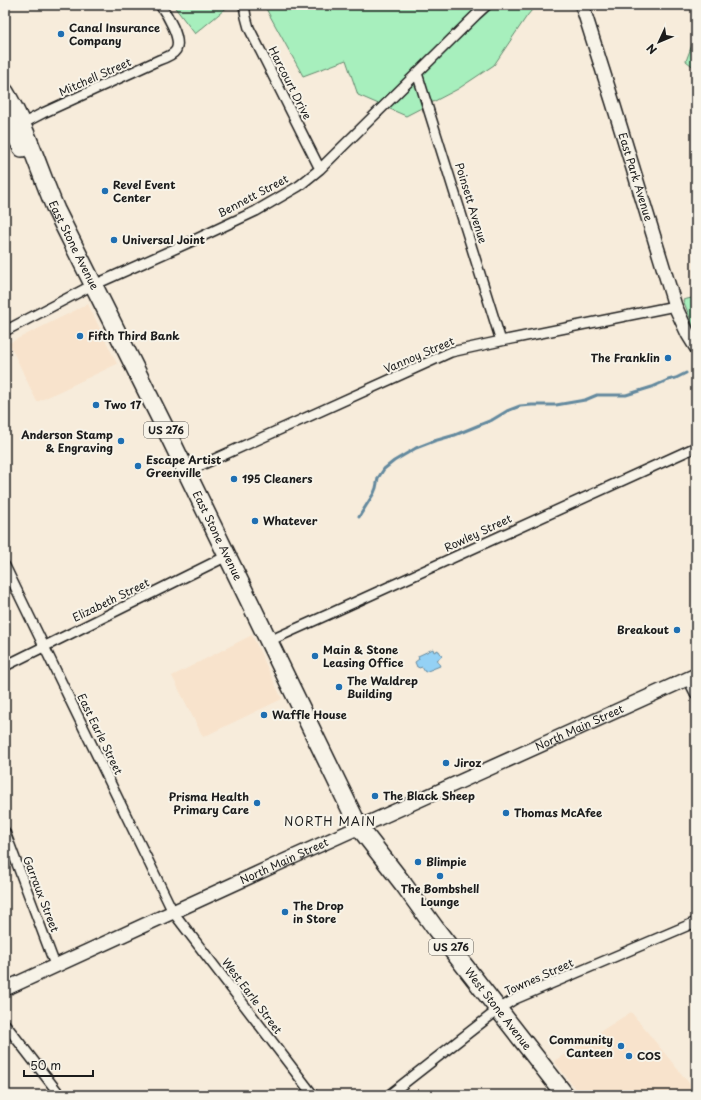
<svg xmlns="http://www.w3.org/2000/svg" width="701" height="1100" viewBox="0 0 701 1100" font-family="'Playpen Sans',sans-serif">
<rect width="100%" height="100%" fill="#f7ecdb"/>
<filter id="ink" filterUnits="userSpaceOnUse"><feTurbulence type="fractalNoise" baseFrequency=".025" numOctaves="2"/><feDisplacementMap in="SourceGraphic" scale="8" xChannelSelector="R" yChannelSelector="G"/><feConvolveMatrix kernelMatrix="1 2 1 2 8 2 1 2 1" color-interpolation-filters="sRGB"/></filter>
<g filter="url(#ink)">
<!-- built -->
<path fill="#f8e3cc" d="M88,304L117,364L37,402L9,343Z
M252,635L282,699L203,737L172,676Z
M631,1012L693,1088L684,1095H580L554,1061Z"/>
<!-- green -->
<path fill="#a7efbd" stroke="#62866c" d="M173,5H230L195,34Z
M264,5H536L527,16L494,65L458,89L406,116L358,95L346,60L303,76Z
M696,34V69L686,61Z
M696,297V333L683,300Z"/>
<!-- water -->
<path fill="#94d1f5" stroke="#64899e" d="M433,649L434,652L438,650V651H439L442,656L437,660L440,666L425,672L422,667L419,668L418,667H417L415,662L419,659L418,656Z"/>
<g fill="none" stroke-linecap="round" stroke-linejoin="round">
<!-- stream -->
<path stroke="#64899e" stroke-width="3" d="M359,517L374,493L376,488L378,478L384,469L394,461L416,448L434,441L455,435L477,426L492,420L507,411L520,406L532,405H556L585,400L597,395H626L652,387L668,380L676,378L686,373"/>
<!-- street casing -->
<g stroke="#1c1c1c" stroke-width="12">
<path id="street" d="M244,5L246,17L249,28L320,169
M417,73L501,341
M22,124L43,113L159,60C165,58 173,55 176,50C182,39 167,14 160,5
M5,331L85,289L190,242L256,211L299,186L320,169L476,15L487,5
M186,472L451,352L501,341L675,306
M5,566L173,912L313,1095
M269,641L327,615L696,447
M5,666L227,556
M688,679L696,695
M5,832L55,965
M5,1024L60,1095
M389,1095L499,1009L515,999L696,922"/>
</g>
<!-- secondary casing -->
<g stroke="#1c1c1c" stroke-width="16">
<g id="secondary">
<path id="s1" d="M582,5L613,103L675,306L688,334L696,347"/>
<path id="s2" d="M5,989L271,867L696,675"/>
</g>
</g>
<!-- highway casing -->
<g stroke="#1c1c1c" stroke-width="20">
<g id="highway">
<path id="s3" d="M5,92C27,128 39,171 56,210L169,436L359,827L404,885L435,928L565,1095"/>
<path d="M5,116L22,148"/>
</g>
</g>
<!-- street -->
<use href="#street" stroke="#f7f3e8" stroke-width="9"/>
<!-- secondary -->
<use href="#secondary" stroke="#f7f3e8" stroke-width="13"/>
<!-- highway -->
<use href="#highway" stroke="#f7f3e8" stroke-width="17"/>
</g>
</g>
<!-- markers -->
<g fill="#1f6fb2" stroke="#f7f3e8" stroke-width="1.5">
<circle cx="61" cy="34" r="4"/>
<circle cx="105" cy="191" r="4"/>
<circle cx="114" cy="240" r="4"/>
<circle cx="80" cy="336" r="4"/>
<circle cx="668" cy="358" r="4"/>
<circle cx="96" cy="405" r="4"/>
<circle cx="121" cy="441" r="4"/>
<circle cx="138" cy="466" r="4"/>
<circle cx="234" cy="479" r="4"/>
<circle cx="255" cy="521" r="4"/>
<circle cx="677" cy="630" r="4"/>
<circle cx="315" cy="656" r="4"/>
<circle cx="339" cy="687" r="4"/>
<circle cx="264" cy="715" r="4"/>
<circle cx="446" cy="763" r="4"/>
<circle cx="375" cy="796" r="4"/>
<circle cx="257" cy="803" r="4"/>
<circle cx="506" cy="813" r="4"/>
<circle cx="418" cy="862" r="4"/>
<circle cx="440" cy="876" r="4"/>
<circle cx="285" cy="912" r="4"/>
<circle cx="621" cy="1046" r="4"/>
<circle cx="629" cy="1056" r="4"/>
</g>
<g text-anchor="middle" stroke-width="4" stroke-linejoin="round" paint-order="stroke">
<!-- shield labels -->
<g fill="#f7f3e8" stroke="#5e5c59" stroke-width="1">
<rect x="144" y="422" width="44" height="16" rx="3"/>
<rect x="429" y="939" width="44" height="16" rx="3"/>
</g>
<g font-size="10" font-weight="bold" fill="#1c1c1c">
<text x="166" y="434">US 276</text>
<text x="451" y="951">US 276</text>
</g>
<!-- poi labels -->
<g font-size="11" font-weight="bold" fill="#1c1c1c" stroke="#f7f3e8" text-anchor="start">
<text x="69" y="32">Canal Insurance<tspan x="69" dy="13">Company</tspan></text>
<text x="113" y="189">Revel Event<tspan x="113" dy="13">Center</tspan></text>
<text x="122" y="244">Universal Joint</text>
<text x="88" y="340">Fifth Third Bank</text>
<text x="660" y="362" text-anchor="end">The Franklin</text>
<text x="104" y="409">Two 17</text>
<text x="113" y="439" text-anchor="end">Anderson Stamp<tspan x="113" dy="13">&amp; Engraving</tspan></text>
<text x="146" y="464">Escape Artist<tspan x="146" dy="13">Greenville</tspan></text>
<text x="242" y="483">195 Cleaners</text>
<text x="263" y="525">Whatever</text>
<text x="669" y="634" text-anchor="end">Breakout</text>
<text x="323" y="654">Main &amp; Stone<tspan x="323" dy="13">Leasing Office</tspan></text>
<text x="347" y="685">The Waldrep<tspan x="347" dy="13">Building</tspan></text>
<text x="272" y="719">Waffle House</text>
<text x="454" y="767">Jiroz</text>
<text x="383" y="800">The Black Sheep</text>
<text x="249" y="801" text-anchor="end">Prisma Health<tspan x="249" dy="13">Primary Care</tspan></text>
<text x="514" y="817">Thomas McAfee</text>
<text x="426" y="866">Blimpie</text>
<text x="440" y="893" text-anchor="middle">The Bombshell<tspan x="440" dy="13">Lounge</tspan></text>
<text x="293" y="910">The Drop<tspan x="293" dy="13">in Store</tspan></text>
<text x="613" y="1044" text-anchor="end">Community<tspan x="613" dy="13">Canteen</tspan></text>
<text x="637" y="1060">COS</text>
</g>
<!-- street labels -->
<g font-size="11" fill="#1c1c1c" stroke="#f7f3e8">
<text transform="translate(95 77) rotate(-24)" y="4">Mitchell Street</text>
<text transform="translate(290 83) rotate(63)" y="4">Harcourt Drive</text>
<text dy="4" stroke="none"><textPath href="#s1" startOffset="180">East Park Avenue</textPath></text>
<text transform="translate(253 196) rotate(-28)" y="4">Bennett Street</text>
<text transform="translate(471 203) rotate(73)" y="4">Poinsett Avenue</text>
<text dy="4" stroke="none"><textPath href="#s3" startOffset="168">East Stone Avenue</textPath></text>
<text transform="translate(419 355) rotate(-23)" y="4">Vannoy Street</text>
<text transform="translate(478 533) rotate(-25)" y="4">Rowley Street</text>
<text dy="4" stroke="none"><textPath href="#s3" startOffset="492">East Stone Avenue</textPath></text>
<text transform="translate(111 600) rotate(-26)" y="4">Elizabeth Street</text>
<text dy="4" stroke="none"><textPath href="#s2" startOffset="631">North Main Street</textPath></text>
<text transform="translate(100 734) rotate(64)" y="4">East Earle Street</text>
<text dy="4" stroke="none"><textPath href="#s2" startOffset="307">North Main Street</textPath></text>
<text transform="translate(41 894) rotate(69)" y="4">Garraux Street</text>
<text transform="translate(539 977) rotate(-24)" y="4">Townes Street</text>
<text transform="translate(252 996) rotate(53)" y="4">West Earle Street</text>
<text dy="4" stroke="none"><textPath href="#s3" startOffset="1045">West Stone Avenue</textPath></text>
</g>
<!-- neighbourhood labels -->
<g font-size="12" letter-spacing="1" fill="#1c1c1c" stroke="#f7f3e8">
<text x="330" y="826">NORTH MAIN</text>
</g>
</g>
<!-- margin -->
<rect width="701" height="1100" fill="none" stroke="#f7f3e8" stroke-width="20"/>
<rect x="10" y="10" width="681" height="1080" fill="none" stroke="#1c1c1c" stroke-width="1.5" filter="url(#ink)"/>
<!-- north arrow -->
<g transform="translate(659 42) rotate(226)" stroke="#f7f3e8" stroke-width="3" paint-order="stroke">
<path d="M0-3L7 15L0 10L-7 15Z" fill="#1c1c1c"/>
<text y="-6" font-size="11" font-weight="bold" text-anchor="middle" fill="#1c1c1c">N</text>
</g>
<!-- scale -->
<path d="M24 1070v6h69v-6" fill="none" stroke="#1c1c1c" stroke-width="2"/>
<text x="30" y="1070" font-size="12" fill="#1c1c1c" stroke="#f7f3e8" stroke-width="3" paint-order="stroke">50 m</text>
</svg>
